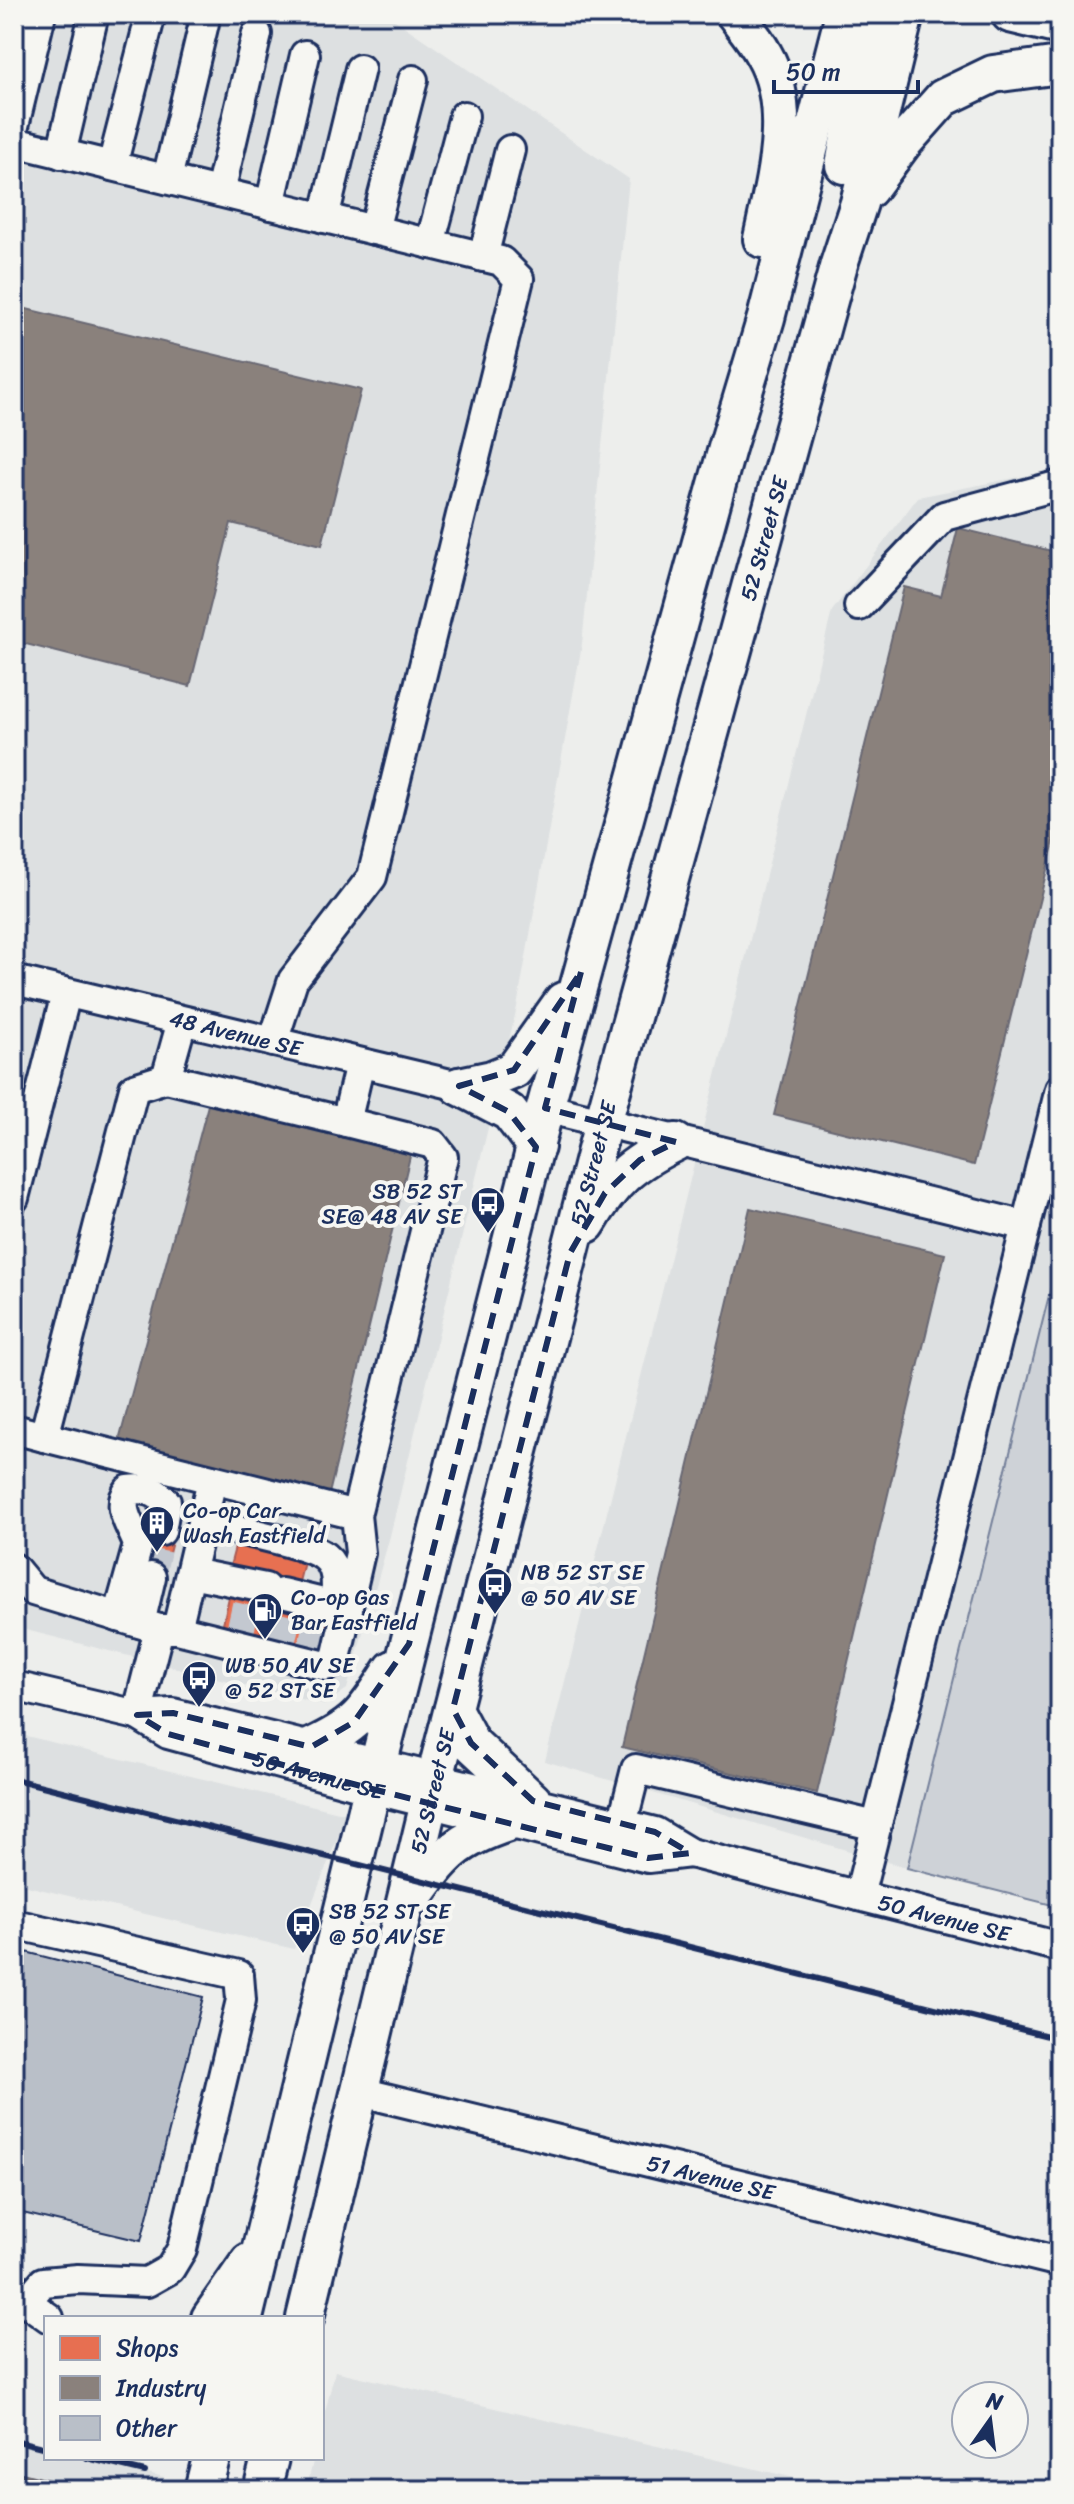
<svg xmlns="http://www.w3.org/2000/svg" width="1074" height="2504" viewBox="0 0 1074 2504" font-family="Sriracha,sans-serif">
<rect width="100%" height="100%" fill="#edeeec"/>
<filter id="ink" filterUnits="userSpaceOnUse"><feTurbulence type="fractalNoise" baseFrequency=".0125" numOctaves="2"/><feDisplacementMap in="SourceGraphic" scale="16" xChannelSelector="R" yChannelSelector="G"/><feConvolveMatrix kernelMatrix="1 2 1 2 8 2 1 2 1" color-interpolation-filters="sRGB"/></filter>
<g filter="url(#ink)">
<!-- built -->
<path fill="#dde0e1" d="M14,14H386L629,179L582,644L517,1007L390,1536L347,1689L324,1705L14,1627Z
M1060,469V1251L907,1868L545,1761L832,611L918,497Z
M14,1733L347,1814L294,1949L14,1883Z
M335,2371L846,2490H306L314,2458H322V2425Z
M14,2440L46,2448V2458H88L164,2477L161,2490H14Z"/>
<!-- green -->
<path fill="#ced2d7" stroke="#74809a" stroke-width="2" d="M1060,1251V1907L907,1868Z"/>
<!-- shops -->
<path fill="#e76f51" stroke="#aa5c55" stroke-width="2" d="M150,1529L174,1534L162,1580L140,1574Z
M238,1536L306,1554L298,1586L285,1582L278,1609L337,1624L332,1654L222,1628L229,1597L260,1605L267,1579L229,1570Z"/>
<!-- industry -->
<path fill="#8a817c" stroke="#696873" stroke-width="2" d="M14,306L361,390L322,545L231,523L190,686L14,641Z
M958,528L1060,553V817L974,1165L774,1115L904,587L941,596Z
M208,1105L411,1152L328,1498L118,1445Z
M750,1208L945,1254L817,1793L622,1747Z
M14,2471L88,2490H14Z"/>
<!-- building -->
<path fill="#b9bfc8" stroke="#1b2f5e" stroke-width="2" d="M14,1949L203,1997L141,2241L14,2211Z"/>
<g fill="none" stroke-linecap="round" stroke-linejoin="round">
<!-- minor-tunnel -->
<path stroke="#c3c8d0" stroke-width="28" stroke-dasharray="28 14" stroke-linecap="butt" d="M151,1577L161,1531
M240,1632L247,1601
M281,1642L289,1611
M311,1650L318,1619"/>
<!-- minor casing -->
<g stroke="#1b2f5e" stroke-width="34">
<g id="minor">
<path d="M14,126L41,14"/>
<path d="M14,142L501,261L519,279L372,877L293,980L273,1042"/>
<path d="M61,154L94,14"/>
<path d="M112,166L151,14"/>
<path d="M167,179L204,23"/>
<path d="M220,192L257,34"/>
<path d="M270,205L305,55"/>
<path d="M324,218L360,69"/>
<path d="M374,230L413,80"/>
<path d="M430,244L464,116"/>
<path d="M483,257L510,150"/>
<path d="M859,606L944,516L1060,485"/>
<path id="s1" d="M14,980L459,1086"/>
<path d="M182,1021L166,1078L346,1122L360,1063"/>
<path d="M166,1078L134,1088L44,1437L356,1515L443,1157L433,1144L346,1122"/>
<path d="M545,1108L1026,1226"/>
<path d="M14,1198L66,994"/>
<path d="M14,1429L44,1437"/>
<path d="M203,1522C228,1529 309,1543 325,1557C339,1568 336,1589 335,1605"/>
<path d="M14,1568L33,1591L159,1629"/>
<path d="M191,1573L265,1588"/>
<path d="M282,1593L348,1609"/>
<path d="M118,1617L138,1545C132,1526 115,1508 129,1490C145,1488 155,1490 166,1502L161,1531"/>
<path d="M140,1623L151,1577"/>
<path d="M177,1629L326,1666L333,1663L337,1654L360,1553L356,1515"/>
<path id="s2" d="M14,1686L137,1715L173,1713L655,1832L690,1853L1060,1947"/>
<path id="s3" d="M137,1715L168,1734L372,1789L648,1858L690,1853"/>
<path d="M137,1715L159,1629H177L212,1480"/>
<path d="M622,1824L636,1769L876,1826"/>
<path d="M859,1896L1060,1089"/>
<path d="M14,1924L239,1975L241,2000L182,2249L170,2269L147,2282L78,2279L43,2282L26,2302"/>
<path id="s4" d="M361,2092L1060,2262"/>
<path d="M14,2293L49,2318"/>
</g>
</g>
<!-- major casing -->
<g stroke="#1b2f5e" stroke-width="42">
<g id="major">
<path d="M735,14C745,27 756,40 764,55C795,109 774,182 762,239"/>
<path d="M1010,14L1060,26"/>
<path d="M844,165L872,14"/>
<path d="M869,189L903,143L943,98L993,74L1060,65"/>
<path d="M459,1086L492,1079L514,1070L563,1001"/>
<path d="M459,1086L509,1112L536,1147"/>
<path d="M587,1224C612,1181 631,1164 676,1142"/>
<path d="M453,1709L471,1743L533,1801"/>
<path d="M311,1747C359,1725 365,1712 393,1669"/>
<path d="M413,1898C444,1855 456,1840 508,1823"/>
<path d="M210,2318L249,2262"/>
<path d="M244,2318L372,1789L545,1108L727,448L766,318L844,14"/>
<path id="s5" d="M305,2318L435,1778L603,1123L839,264L859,203L905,14"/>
<path d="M203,2490L211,2458"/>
<path d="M262,2490L270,2458"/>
</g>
</g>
<!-- minor -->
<use href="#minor" stroke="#f6f6f2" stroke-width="28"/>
<!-- major -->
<use href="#major" stroke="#f6f6f2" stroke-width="36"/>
<!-- rail -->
<path stroke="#1b2f5e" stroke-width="6" d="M14,1779L1060,2039
M14,2440L46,2448
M87,2458L145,2472"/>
</g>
</g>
<!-- marked area -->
<path fill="none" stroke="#1b2f5e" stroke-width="6" stroke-dasharray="16 10" stroke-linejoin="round" d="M581,972L545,1108L676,1142L640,1160L605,1193L570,1253L453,1709L471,1743L533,1801L655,1832L690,1853L648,1858L372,1789L168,1734L137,1715L173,1713L311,1747L354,1722L409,1644L536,1147L509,1112L459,1086L514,1070Z"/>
<!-- icons -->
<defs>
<g id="bus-pin" transform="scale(1.8)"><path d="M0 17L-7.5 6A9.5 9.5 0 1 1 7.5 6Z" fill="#1b2f5e" stroke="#f6f6f2"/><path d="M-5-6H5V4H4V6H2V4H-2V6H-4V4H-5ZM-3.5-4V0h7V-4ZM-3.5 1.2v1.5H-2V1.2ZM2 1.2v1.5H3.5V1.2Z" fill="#fff"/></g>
<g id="building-pin" transform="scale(1.8)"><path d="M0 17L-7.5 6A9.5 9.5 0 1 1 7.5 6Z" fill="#1b2f5e" stroke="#f6f6f2"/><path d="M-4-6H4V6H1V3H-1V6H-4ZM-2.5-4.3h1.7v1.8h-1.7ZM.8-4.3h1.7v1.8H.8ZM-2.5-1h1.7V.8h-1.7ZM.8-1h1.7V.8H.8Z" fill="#fff"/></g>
<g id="fuel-pin" transform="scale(1.8)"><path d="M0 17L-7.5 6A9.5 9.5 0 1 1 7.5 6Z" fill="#1b2f5e" stroke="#f6f6f2"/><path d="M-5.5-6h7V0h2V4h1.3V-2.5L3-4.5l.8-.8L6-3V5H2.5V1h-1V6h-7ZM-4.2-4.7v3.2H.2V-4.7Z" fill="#fff"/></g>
</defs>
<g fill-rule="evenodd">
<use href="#bus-pin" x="488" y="1204"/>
<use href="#building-pin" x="157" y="1523"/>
<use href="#bus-pin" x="495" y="1585"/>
<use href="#fuel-pin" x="265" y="1610"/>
<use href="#bus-pin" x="199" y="1678"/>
<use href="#bus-pin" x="303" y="1924"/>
</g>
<g text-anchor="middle" stroke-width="8" stroke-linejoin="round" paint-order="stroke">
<!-- street labels -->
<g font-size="22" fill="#1b2f5e" stroke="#f6f6f2">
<text dy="8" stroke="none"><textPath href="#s5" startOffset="1838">52 Street SE</textPath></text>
<text dy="8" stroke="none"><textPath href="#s1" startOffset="228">48 Avenue SE</textPath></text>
<text dy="8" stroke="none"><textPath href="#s5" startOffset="1190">52 Street SE</textPath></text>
<text dy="8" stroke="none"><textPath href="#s3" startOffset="192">50 Avenue SE</textPath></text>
<text dy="8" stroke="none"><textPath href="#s5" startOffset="542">52 Street SE</textPath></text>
<text dy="8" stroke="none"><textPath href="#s2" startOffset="962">50 Avenue SE</textPath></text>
<text dy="8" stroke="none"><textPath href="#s4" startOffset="360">51 Avenue SE</textPath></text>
</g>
<!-- poi labels -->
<g font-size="22" fill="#1b2f5e" stroke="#f6f6f2" text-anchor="start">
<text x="462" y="1199" text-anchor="end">SB 52 ST<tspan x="462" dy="25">SE@ 48 AV SE</tspan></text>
<text x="183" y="1518">Co-op Car<tspan x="183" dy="25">Wash Eastfield</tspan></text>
<text x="521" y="1580">NB 52 ST SE<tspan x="521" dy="25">@ 50 AV SE</tspan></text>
<text x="291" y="1605">Co-op Gas<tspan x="291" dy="25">Bar Eastfield</tspan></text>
<text x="225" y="1673">WB 50 AV SE<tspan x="225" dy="25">@ 52 ST SE</tspan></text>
<text x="329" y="1919">SB 52 ST SE<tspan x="329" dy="25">@ 50 AV SE</tspan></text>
</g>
</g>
<!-- margin -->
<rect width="1074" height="2504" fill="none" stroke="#f6f6f2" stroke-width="48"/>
<rect x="24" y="24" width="1026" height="2456" fill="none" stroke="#1b2f5e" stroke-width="3" filter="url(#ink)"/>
<!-- legend -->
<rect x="44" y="2316" width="280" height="144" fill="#f6f6f2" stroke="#9ea6b7" stroke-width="2"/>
<rect x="60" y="2336" width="40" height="24" fill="#e76f51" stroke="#9ea6b7" stroke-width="2"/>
<text x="116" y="2356" font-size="24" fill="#1b2f5e">Shops</text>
<rect x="60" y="2376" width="40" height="24" fill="#8a817c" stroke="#9ea6b7" stroke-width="2"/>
<text x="116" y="2396" font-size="24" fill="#1b2f5e">Industry</text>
<rect x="60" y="2416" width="40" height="24" fill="#b9bfc8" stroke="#9ea6b7" stroke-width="2"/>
<text x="116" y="2436" font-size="24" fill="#1b2f5e">Other</text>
<!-- north arrow -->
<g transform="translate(990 2420) rotate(14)"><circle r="38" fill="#f6f6f2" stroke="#9ea6b7" stroke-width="2"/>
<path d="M0-6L14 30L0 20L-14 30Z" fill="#1b2f5e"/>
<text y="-12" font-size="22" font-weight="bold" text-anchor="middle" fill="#1b2f5e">N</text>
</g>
<!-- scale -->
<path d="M774 80v12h144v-12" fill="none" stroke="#1b2f5e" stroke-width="4"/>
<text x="786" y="80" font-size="24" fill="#1b2f5e" stroke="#f6f6f2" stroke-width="6" paint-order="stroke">50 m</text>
</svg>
